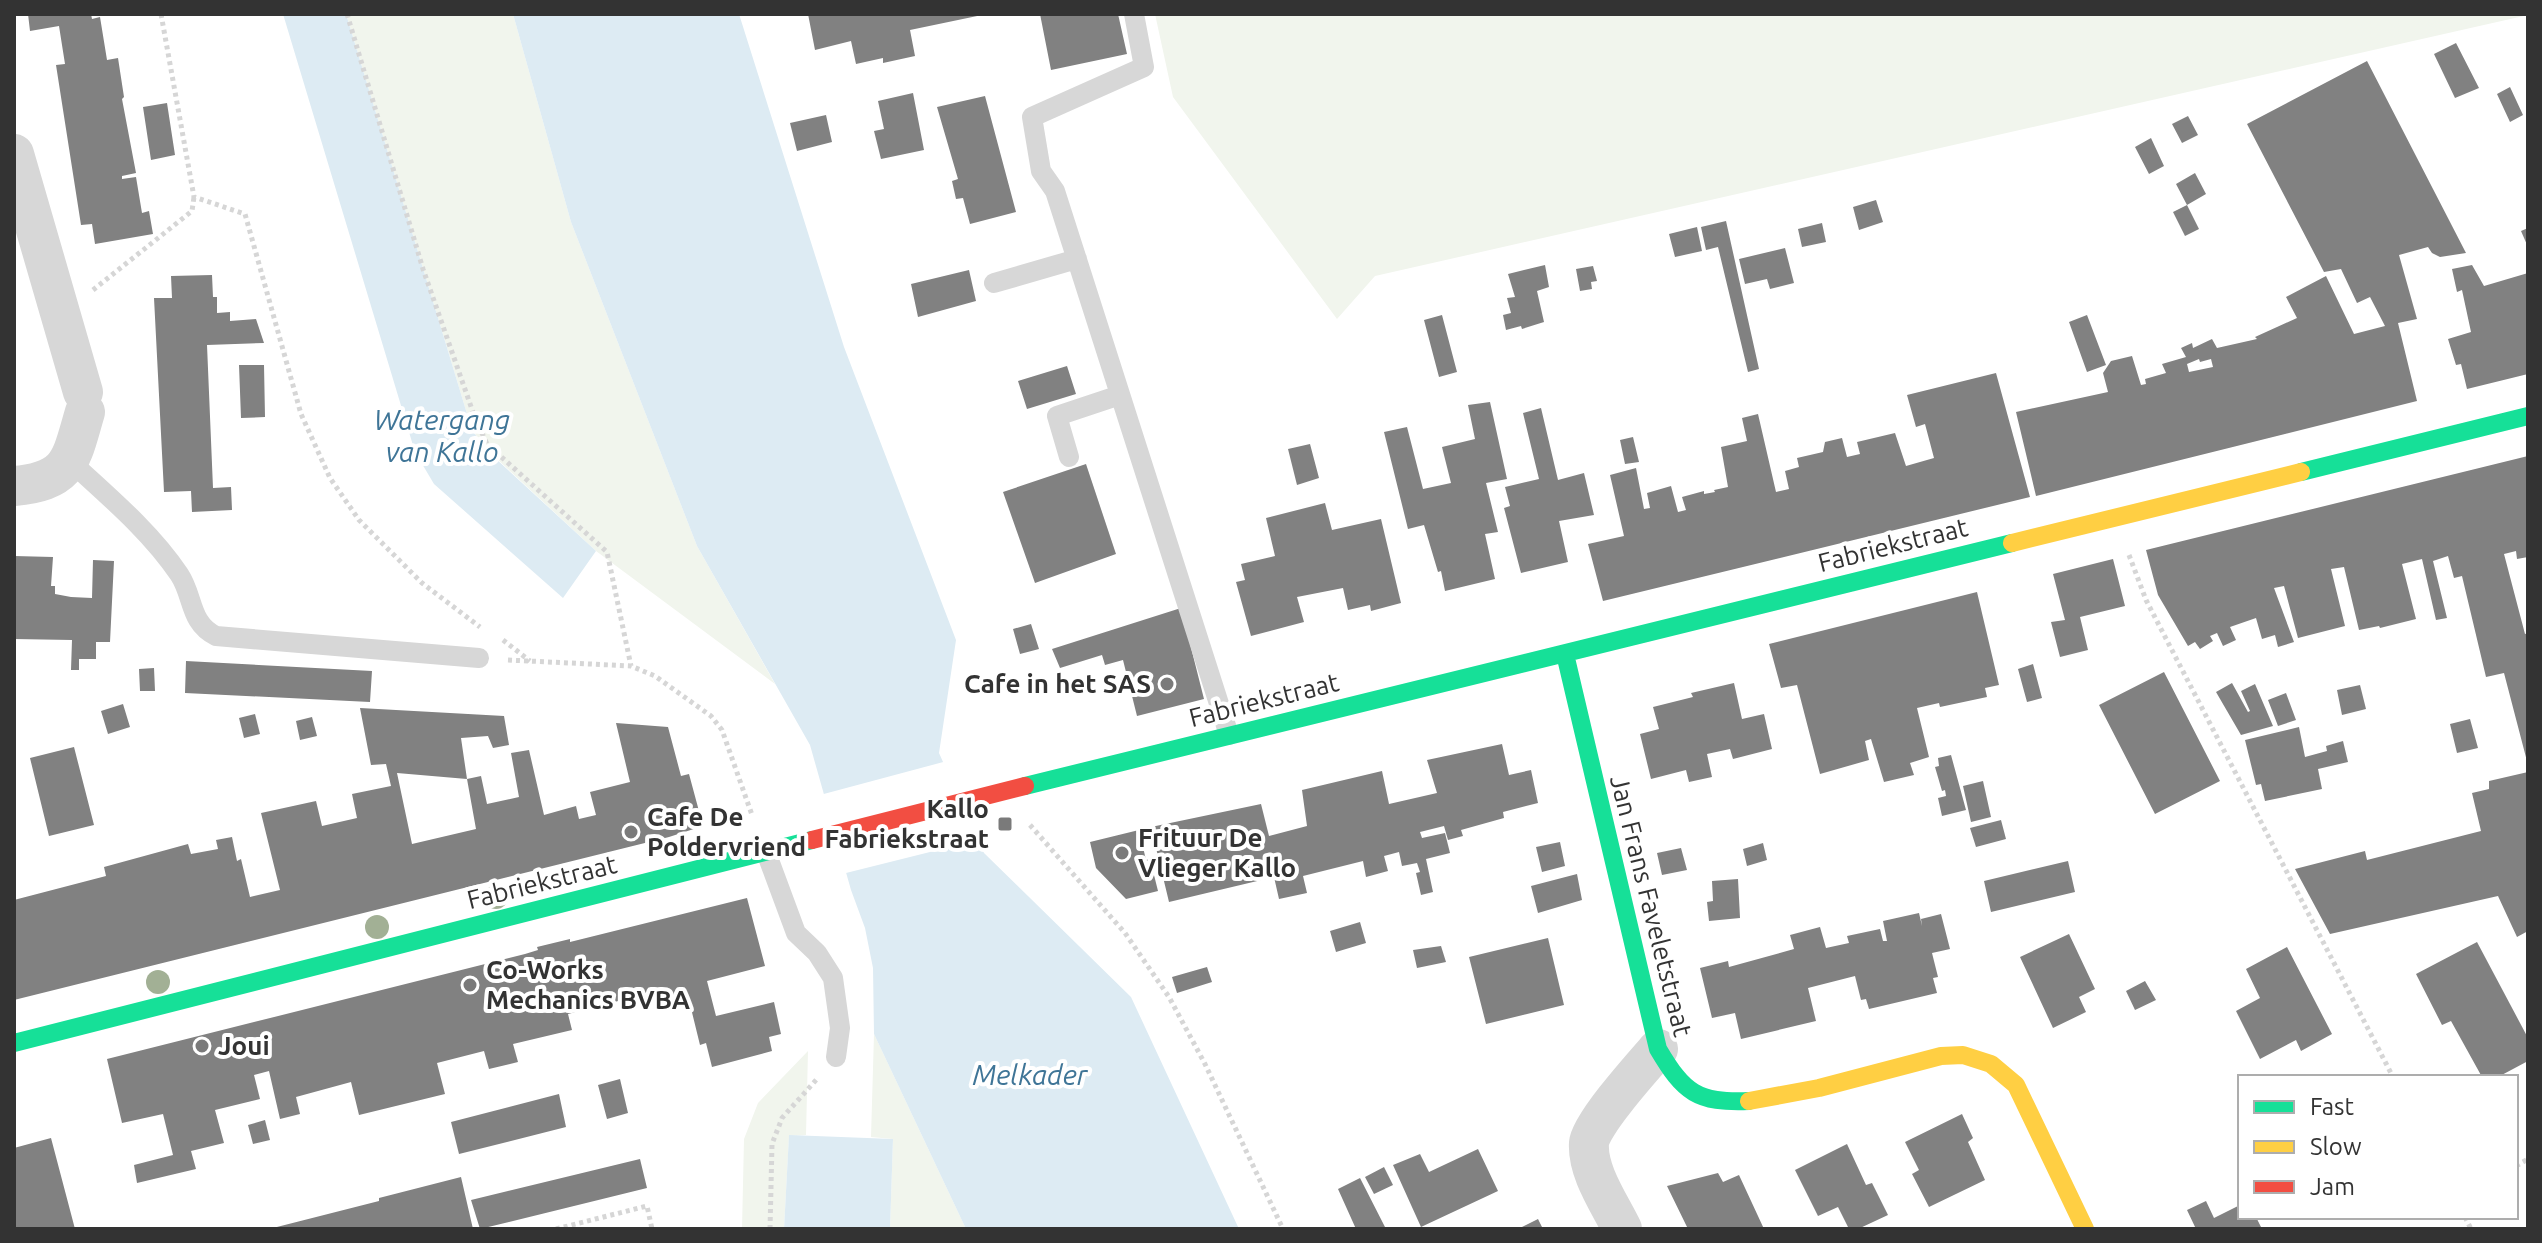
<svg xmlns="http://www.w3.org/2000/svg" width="2542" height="1243" viewBox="0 0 2542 1243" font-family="Ubuntu,sans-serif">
<rect width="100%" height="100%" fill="#fff"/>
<!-- green -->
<path fill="#f1f5ed" d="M346,14H513L571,222L697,546L775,684L596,551L482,445L471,427Z
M1155,14H2528V15L1375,276L1337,319L1173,97Z
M874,1034L966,1229H890L893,1139L871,1137Z
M808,1051L806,1135L789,1136L784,1229H742L744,1139L758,1103Z"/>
<!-- water -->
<path fill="#ddebf3" d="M283,14H346L471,427L482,446L596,551L563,598L434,484L415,452Z
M513,14H739L844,347L956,640L939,753L984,853L1131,997L1239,1229H966L874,1034L873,968L865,928L851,890L810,745L697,546L571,222Z
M789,1135L893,1139L890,1229H784Z"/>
<!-- pier -->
<path fill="#fff" d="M947,761L982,839L842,874L820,795Z"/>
<!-- building -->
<path fill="#818181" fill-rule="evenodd" d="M28,14H91L92,19L100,17L107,60L118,58L124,97L122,99L136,173L122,176V179L136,177L142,213L149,211L153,234L95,244L92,224L81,225L56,65L65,64L59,26L30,31Z
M808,14H982V15L910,30L915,56L883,63V58L856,64L851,41L815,50Z
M1040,14H1118L1127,54L1051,70Z
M2456,43L2479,88L2455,98L2434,54Z
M2367,61L2466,253L2440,257L2432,253L2428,247L2399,255L2417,319L2398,323L2417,401L2036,496L2016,412L2108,392L2103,373L2111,361L2132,356L2141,385L2146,384L2145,379L2166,373L2162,364L2186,357L2181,348L2192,343L2193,348L2212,339L2217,348L2257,339L2255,337L2297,318L2286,297L2326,276L2354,334L2385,326L2370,297L2357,303L2341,269L2324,272L2247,124ZM2199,359L2200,362L2211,359L2213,367L2189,372L2187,364Z
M2510,87L2523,115L2510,122L2497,94Z
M913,93L924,150L881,159L874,131L884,129L878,101Z
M985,96L1016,212L970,224L963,198L956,199L952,181L958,179L937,107Z
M167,103L175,155L151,160L143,107Z
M826,115L832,142L797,151L790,123Z
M2188,116L2198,135L2182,143L2172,124Z
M2151,138L2164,166L2149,174L2135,147Z
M2195,173L2206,194L2187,205L2176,184Z
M1876,200L1883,222L1859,230L1853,207Z
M2187,205L2199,229L2185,236L2173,212Z
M1726,221L1759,369L1748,372L1718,247L1706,250L1701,227Z
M1822,223L1826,242L1802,247L1798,229Z
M1697,227L1702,251L1675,257L1669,234Z
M2528,228V247L2521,231Z
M1785,248L1794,283L1770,289L1767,279L1745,284L1739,259Z
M1545,265L1549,287L1537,291L1544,322L1522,329L1521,326L1506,330L1503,315L1511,313L1507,298L1515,297L1508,274Z
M2472,265L2484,286L2528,273V374L2467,389L2461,364L2456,365L2448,339L2471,332L2462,290L2457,292L2452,269Z
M1593,266L1597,281L1591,282L1592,289L1580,291L1576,269Z
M969,270L976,301L918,317L911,284Z
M212,275L213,297H217V313L230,312V321L256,319L264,343L207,345L213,488L231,487L232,510L192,512L191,491L164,492L154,298H172L171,276Z
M1442,315L1457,372L1439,377L1424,320Z
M2087,315L2106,365L2087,372L2069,322Z
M239,365H264L265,417L241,418Z
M1067,366L1076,394L1027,409L1018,381Z
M1996,373L2030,497L1603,601L1588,544L1624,536L1610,475L1636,468L1644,509L1650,508L1647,493L1671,486L1678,512L1686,510L1682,497L1704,491V494L1715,492L1714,490L1728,487L1721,447L1747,441L1742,418L1758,414L1776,492L1789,489L1785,471L1799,467L1797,458L1823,452L1825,442L1842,438L1847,457L1860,454L1857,442L1895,433L1906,466L1934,458L1925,424L1916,427L1907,395Z
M1490,402L1507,479L1486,483L1498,532L1485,534L1495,579L1445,591L1441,571L1438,572L1424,525L1408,529L1384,432L1407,427L1423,489L1451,483L1442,447L1475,439L1468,405Z
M1541,408L1558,480L1584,473L1594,515L1559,521L1568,562L1521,573L1504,508L1510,506L1505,487L1539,479L1523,413Z
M1633,437L1639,462L1625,464L1620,440Z
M1310,444L1319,478L1297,485L1288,449Z
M2528,456V557L2517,559L2516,551L2504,554L2525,634L2528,633V765L2504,673L2486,677L2462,576L2454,578L2448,556L2433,561L2447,618L2436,620L2422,559L2402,564L2416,619L2380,628L2379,626L2359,630L2344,567L2331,569L2345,626L2298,638L2284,586L2274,588L2294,642L2278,647L2275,635L2262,639L2256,618L2230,627L2236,640L2223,646L2217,633L2210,636L2213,641L2200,649L2195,642L2188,646L2158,595L2146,550Z
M1086,464L1116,554L1035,583L1003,492Z
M1325,503L1332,530L1381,519L1401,603L1371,611L1370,605L1348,610L1343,588L1297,597L1304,622L1251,636L1236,582L1245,580L1241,564L1275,556L1266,518Z
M14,556L53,557L51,586H55V594L71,597L92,598L93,560L114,561L110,642H96V659H79V670H71L72,640L14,639Z
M2113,559L2125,606L2080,617L2088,650L2060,657L2051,622L2065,620L2053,574Z
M1977,592L1999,685L1985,688L1987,697L1940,707L1939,703L1917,708L1929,757L1910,763L1914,775L1884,782L1871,739L1865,741L1869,760L1820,774L1797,685L1781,688L1769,644Z
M1181,608L1204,699L1137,716L1123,660L1105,665L1102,655L1060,668L1052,649Z
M1031,624L1039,649L1020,654L1013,629Z
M186,661L372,671L370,702L185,693Z
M2033,664L2042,698L2027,702L2018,669Z
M154,668L155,691H140L139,669Z
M2164,672L2220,781L2155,814L2099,705Z
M1734,683L1742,719L1764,714L1772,749L1733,759L1730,749L1707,754L1712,777L1689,782L1686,770L1651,779L1640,734L1659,729L1653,707L1693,697L1691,693Z
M2232,683L2248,712L2250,711L2241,691L2255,684L2273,726L2241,735L2216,692Z
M2360,685L2366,709L2342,715L2337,690Z
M2286,693L2296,720L2278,726L2268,700Z
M123,704L130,727L108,734L101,711Z
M360,708L504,716L509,745L493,748L488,736L461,738L467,779L481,776L487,804L519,797L511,753L529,750L544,815L576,806L579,819L596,815L590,792L630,782L616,723L668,727L681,776L689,774L703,826L669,837L14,1000V900L106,876L104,867L188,844L191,854L218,849L216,840L232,837L237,861L241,859L250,897L280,890L261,813L316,801L322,826L357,818L352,794L391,786L386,764L371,765ZM397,773L467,779L476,829L412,844Z
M255,714L260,734L244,738L239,718Z
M312,717L317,736L300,740L296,721Z
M2470,719L2478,748L2457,753L2450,724Z
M2299,727L2305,757L2327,751L2326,746L2343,741L2348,762L2318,769L2322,789L2265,801L2261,784L2256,785L2245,740Z
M1502,744L1509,775L1531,770L1538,803L1503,812L1504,818L1461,830L1463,836L1448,840L1444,826L1420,832L1422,838L1445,833L1450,853L1426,859L1433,892L1421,895L1416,873L1420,872L1417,863L1402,866L1399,852L1384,856L1388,871L1366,877L1363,861L1303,876L1307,893L1279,899L1274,877L1169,902L1151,827L1261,804L1269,836L1307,826L1302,790L1382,771L1389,804L1437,793L1427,760Z
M74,747L94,825L49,836L30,758Z
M1951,755L1966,810L1942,816L1938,798L1946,796L1945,790L1942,791L1935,767L1939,766L1938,758Z
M2528,772V931L2517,937L2498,896L2330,934L2295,869L2365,851L2367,860L2481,831L2472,793L2489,789V781Z
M1983,781L1991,817L1971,822L1963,786Z
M2001,820L2006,839L1976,847L1970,828Z
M1139,830L1146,860L1150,859L1158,891L1126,899L1096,868L1090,842Z
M1560,842L1565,866L1542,872L1536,847Z
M1763,843L1767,860L1747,866L1743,849Z
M1681,848L1687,870L1662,875L1657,853Z
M2068,861L2075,892L1991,912L1984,881Z
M1577,874L1582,900L1538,913L1531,886Z
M1738,879L1740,918L1709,921L1707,902L1713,901L1712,881Z
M747,898L765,966L707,981L716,1016L774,1002L781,1034L769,1037L772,1051L712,1067L706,1043L700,1045L688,996L658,1006L653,992L568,1014L572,1030L513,1044L518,1062L489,1069L484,1051L437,1063L445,1094L359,1115L351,1082L296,1097L300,1114L280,1119L269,1071L254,1075L260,1099L215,1110L224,1143L191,1151L196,1169L137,1183L134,1165L173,1155L163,1114L122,1123L107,1059L525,954L538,950L537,947L570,939V942Z
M1919,913L1922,926L1921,919L1941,914L1950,949L1932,953L1938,977L1933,978L1937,993L1869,1009L1866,999L1861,1000L1855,976L1808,988L1816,1021L1741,1039L1735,1013L1712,1018L1700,968L1728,961L1729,967L1794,949L1790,935L1820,927L1826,948L1849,943L1847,936L1880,929L1883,941H1887L1883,921Z
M1360,922L1366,943L1336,952L1330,931Z
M2069,934L2095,989L2079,997L2086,1012L2053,1028L2020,957Z
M1548,938L1564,1005L1486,1024L1469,957Z
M2477,942L2528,1038V1061L2498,1077H2482L2451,1021L2442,1025L2416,974Z
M1441,946L1446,962L1417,968L1413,950Z
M2287,947L2332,1034L2301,1051L2296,1040L2260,1059L2236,1011L2260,998L2246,969Z
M1207,967L1212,982L1177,993L1172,977Z
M2145,981L2156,1000L2135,1010L2126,991Z
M620,1079L628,1113L607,1119L598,1085Z
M559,1094L566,1127L459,1154L451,1122Z
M1962,1114L1973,1138L1968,1142L1985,1180L1929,1207L1912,1174L1919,1170L1905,1142Z
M265,1120L270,1140L253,1144L248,1125Z
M51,1138L75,1229H14V1148Z
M1847,1144L1866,1185L1872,1183L1888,1215L1858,1229H1849L1838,1207L1818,1216L1795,1170Z
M1478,1149L1498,1191L1421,1227L1393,1165L1420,1154L1429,1172Z
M640,1159L647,1188L480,1229L471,1200Z
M1384,1167L1393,1185L1374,1194L1365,1177Z
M1718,1173L1723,1182L1739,1175L1764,1229H1688L1667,1186Z
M461,1177L473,1229H269L379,1201V1198Z
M1360,1178L1386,1229H1356L1338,1189Z
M2206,1201L2214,1218L2240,1205V1217H2256L2262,1229H2196L2187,1210Z
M1538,1219L1543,1229H1518Z"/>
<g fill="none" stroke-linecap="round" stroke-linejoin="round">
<!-- path -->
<path stroke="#d6d6d6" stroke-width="5" stroke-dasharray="4 4" stroke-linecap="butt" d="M161,14L194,197L245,214L301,414L330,478L359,520L422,583L480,627
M347,14L423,269L475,418L487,444L607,552L631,666
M93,290L192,211L194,197
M2129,555L2146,600L2393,1077
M503,640L530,661
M508,660L631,666L655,676L711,716L722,730L752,815
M1030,825L1125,933L1169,997L1205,1064L1283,1229
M2516,1166L2528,1159
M2465,1217L2471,1229
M556,1229L647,1206L652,1229
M770,1229L772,1144L782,1118L817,1079"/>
<!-- lane -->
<path stroke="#d7d7d7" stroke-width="20" d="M1134,14L1144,67L1032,117L1041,171L1055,191L1229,735
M994,283L1077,259
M1069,457L1057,416L1120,395
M70,461C108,496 150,531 179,574C194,596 189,623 216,636L479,658
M766,852L796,933L817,953L833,978L840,1028L836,1057"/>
<!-- street -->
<path stroke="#d7d7d7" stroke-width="40" d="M14,154L83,392
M14,486C71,481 71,459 85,412
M1622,1229C1610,1204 1587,1172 1589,1143C1590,1125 1644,1065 1658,1049"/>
<!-- fast -->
<path stroke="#16e098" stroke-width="18" d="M2301,472L2528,416
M1565,654L1658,1049C1684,1093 1697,1103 1749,1101
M1025,786L2012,543
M14,1043L812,840"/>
<!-- slow -->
<path stroke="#ffcf43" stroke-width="18" d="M2012,543L2301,472
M1749,1101L1819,1088L1941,1056L1963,1055L1991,1064L2016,1085L2085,1229"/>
<!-- jam -->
<path stroke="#f24e42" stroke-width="18" d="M812,840L1025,786"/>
</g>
<!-- trees -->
<g fill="#a2b095">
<circle cx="496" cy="897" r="12"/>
<circle cx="377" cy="927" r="12"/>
<circle cx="158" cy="982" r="12"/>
</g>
<!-- markers -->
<g fill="#7a7a7a" stroke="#fff" stroke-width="3">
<circle cx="1167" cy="684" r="8"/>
<rect x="997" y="816" width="16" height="16" rx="4"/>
<circle cx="631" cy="832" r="8"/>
<circle cx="1122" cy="853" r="8"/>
<circle cx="470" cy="985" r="8"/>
<circle cx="202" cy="1046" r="8"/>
</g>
<g text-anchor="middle" stroke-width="8" stroke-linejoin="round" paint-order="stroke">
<!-- street labels -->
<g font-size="26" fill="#333" stroke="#fff">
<text transform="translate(1893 545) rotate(-14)" y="9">Fabriekstraat</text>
<text transform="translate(1264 700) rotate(-14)" y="9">Fabriekstraat</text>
<text transform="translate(542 882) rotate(-14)" y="9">Fabriekstraat</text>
<text transform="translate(1651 906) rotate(76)" y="9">Jan Frans Faveletstraat</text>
</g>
<!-- poi labels -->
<g font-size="26" font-weight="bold" fill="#333" stroke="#fff" text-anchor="start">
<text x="1151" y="693" text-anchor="end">Cafe in het SAS</text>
<text x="989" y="818" text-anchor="end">Kallo<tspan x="989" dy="30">Fabriekstraat</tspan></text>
<text x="647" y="826">Cafe De<tspan x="647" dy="30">Poldervriend</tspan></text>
<text x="1138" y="847">Frituur De<tspan x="1138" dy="30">Vlieger Kallo</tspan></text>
<text x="486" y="979">Co-Works<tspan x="486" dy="30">Mechanics BVBA</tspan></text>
<text x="218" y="1055">Joui</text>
</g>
<!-- water labels -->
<g font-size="28" font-style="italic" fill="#3f7597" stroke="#fff">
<text x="442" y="430">Watergang<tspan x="442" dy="32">van Kallo</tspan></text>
<text x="1030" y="1085">Melkader</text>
</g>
</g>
<!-- border -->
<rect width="2542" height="1243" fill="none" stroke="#333333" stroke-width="32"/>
<!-- legend -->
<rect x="2238" y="1075" width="280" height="144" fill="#ffffff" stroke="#adadad" stroke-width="2"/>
<rect x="2254" y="1101" width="40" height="12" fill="#16e098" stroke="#adadad" stroke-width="2"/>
<text x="2310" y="1115" font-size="24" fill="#333333">Fast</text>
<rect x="2254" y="1141" width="40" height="12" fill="#ffcf43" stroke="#adadad" stroke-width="2"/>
<text x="2310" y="1155" font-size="24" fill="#333333">Slow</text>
<rect x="2254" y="1181" width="40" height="12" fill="#f24e42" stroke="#adadad" stroke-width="2"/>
<text x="2310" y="1195" font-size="24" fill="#333333">Jam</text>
</svg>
